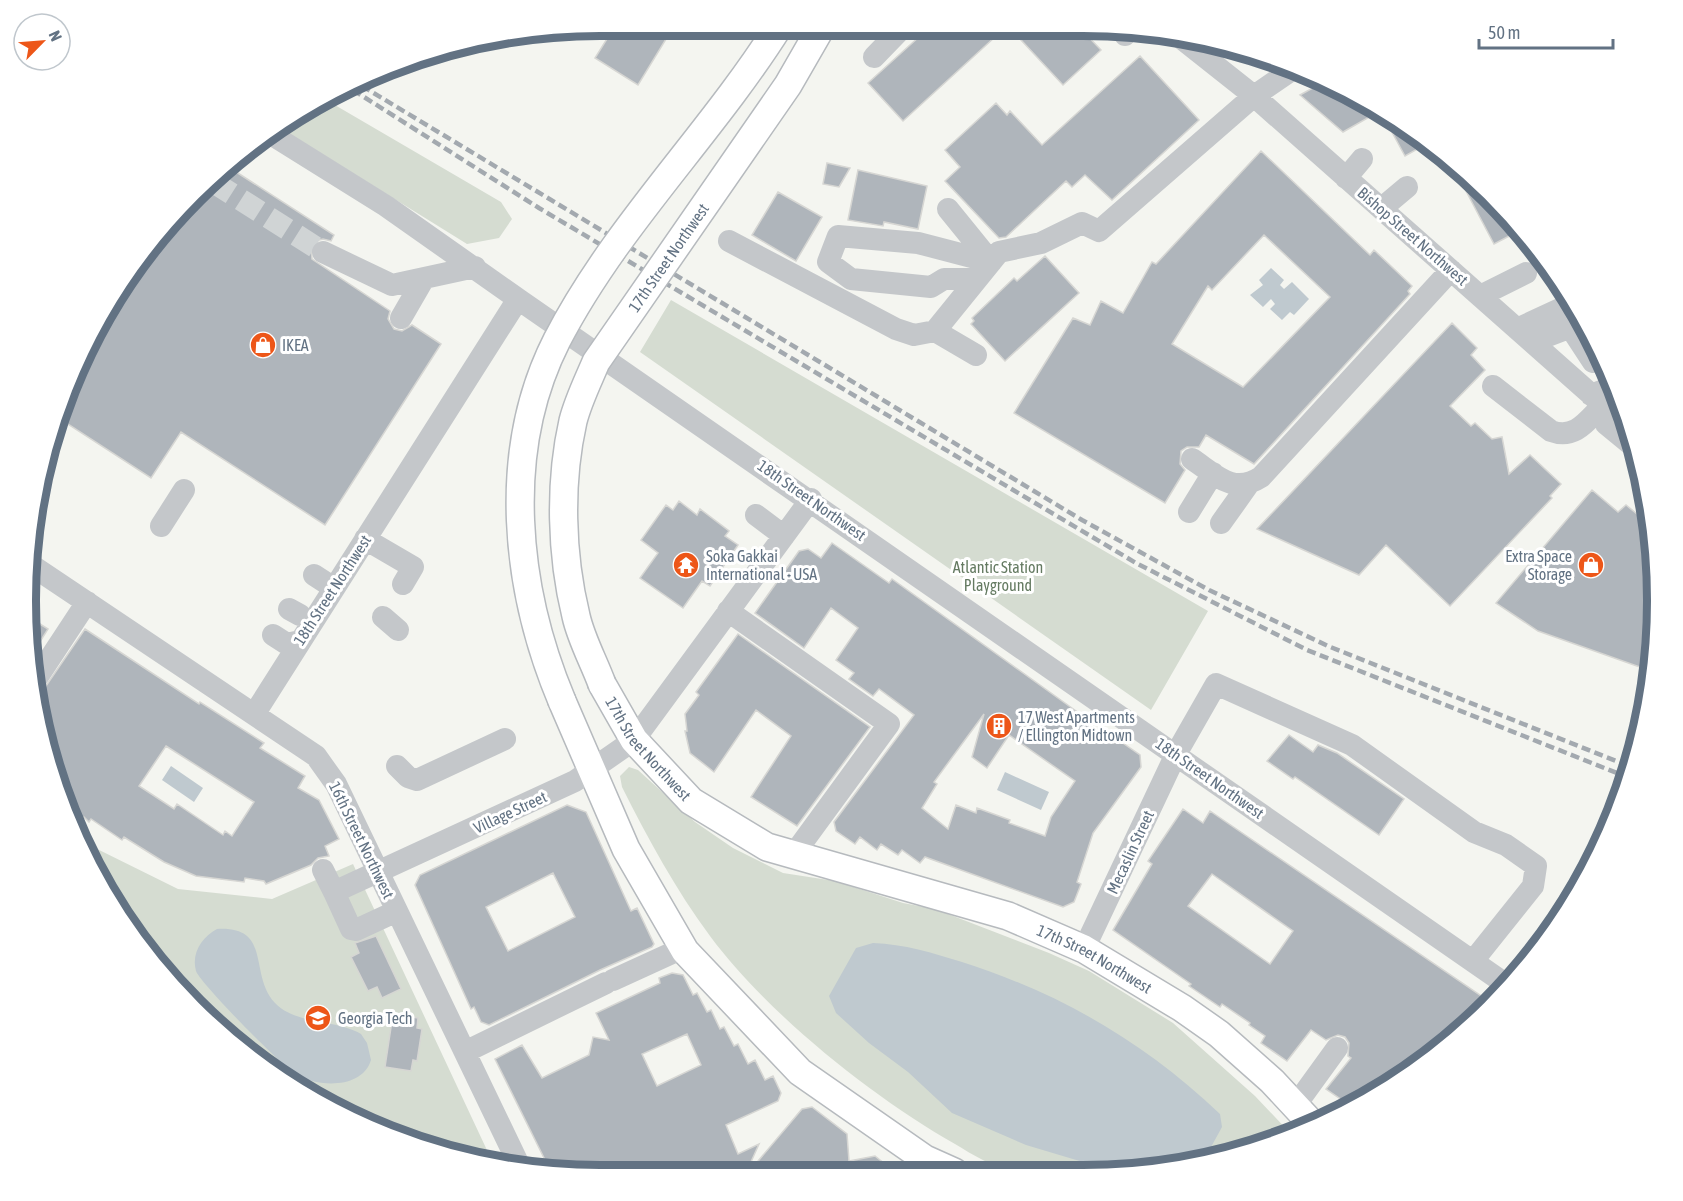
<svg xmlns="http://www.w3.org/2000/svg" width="1683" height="1201" viewBox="0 0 1683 1201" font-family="'Asap Condensed',sans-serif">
<rect width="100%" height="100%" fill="#f4f5f0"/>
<!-- green -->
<path fill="#d5dcd1" d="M328,101L501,202L512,219L499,238L467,244L277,126Z
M671,300L1208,611L1151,710L640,352Z
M629,767L638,770L695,822L733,848L783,873L835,881L903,903L935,909L1049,953L1089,971L1173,1023L1255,1096L1292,1135L1158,1171H1012C991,1166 973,1155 955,1144C872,1097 767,1013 710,936C676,890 648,839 622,787L620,776Z
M83,842L178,889L272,899L353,864L493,1163L451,1156L346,1116L250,1056L168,979Z"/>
<!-- water -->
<path fill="#bfc9cf" d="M1271,268L1284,280L1280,285L1284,289L1292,282L1309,299L1294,315L1290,312L1282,320L1270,309L1275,304L1271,299L1263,307L1250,295L1263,285L1259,280Z
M171,766L203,788L194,802L162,780Z
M1005,772L1049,792L1041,810L997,790Z
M217,929C273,926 248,974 275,1003C296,1025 336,1019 361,1034L367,1043L371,1060C362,1090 316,1087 295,1074C282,1066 200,983 196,971C191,953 202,937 217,929Z
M873,943C904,944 933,953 962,962C1062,994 1144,1042 1220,1114L1222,1127L1205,1158L1158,1171H1113L1026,1145L952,1113L908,1072L869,1043L836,1013L829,996L856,948Z"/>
<!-- building -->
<path fill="#afb5bb" stroke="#d6d6d3" stroke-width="1.5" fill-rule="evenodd" d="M615,26H674L638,85L595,58Z
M931,26H1007L903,121L868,83Z
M1008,26H1078L1101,50L1063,85Z
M1140,56L1199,120L1112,200L1085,175L1072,187L1066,181L1006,237L999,238L945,181L960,167L945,150L996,103L1007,115L1010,111L1042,145Z
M1320,84L1370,103L1380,111L1343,132L1300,95Z
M1381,112H1382L1423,146L1405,156Z
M1261,151L1370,255L1374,250L1412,286L1408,291L1410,294L1254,464L1206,435L1199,447H1187L1181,451L1180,464L1185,470L1165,503L1014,413L1073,318L1090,325L1101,301L1123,313L1152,262L1156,264ZM1264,235L1330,297L1243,387L1172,344L1208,286L1212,290Z
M827,163L850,168L839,187L823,184Z
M230,168L334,235L331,241L323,239L315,241L311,247L312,259L390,311L388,319L394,329L402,331L412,325L441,344L325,525L181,432L151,478L60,419L85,346L168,221Z
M858,170L927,186L918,229L884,222L883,226L848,220Z
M1457,174L1515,222L1521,230L1494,244Z
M778,192L822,217L796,261L752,235Z
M1045,256L1079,293L1005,361L971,324L974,321L972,318L1014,278L1017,281Z
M1452,323L1477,348L1471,355L1485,370L1450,406L1471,426L1475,423L1492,439L1502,437L1509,474L1530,455L1561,484L1550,496L1552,498L1450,606L1386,545L1359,575L1257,529Z
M1592,490L1618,512L1626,505L1653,527L1656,638L1651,671L1538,631L1496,603Z
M679,501L697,515L700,509L729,531L725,536L738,545L710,586L702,581L683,608L640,578L658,553L641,540L666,505L673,510Z
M832,543L889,583L892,579L1083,716L1082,720L1114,743L1117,739L1140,755L1141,767L1093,833L1077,882L1081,884L1074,902L1063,907L925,857L920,863L902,850L898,855L881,844L877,850L860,837L855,844L836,831L834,822L914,715L879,689L873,696L849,679L854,673L836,660L858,628L831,608L804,648L755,613L799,551L808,549L821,558ZM984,714L972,757L987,768L1009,735L1075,781L1051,817L1045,836L1009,823L1010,820L977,808L976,813L956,805L948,829L922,808L937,784L934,782Z
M32,619L48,629L31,656L32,634Z
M85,629L199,704L200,702L264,743L260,748L305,776L298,788L319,800L339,839L325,846L329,856L318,858L311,865L266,884L264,881L245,878L244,882L196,876L164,862L124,837L122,840L91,819L89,822L84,817L81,820L66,810L37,699ZM166,746L254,802L232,836L225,831L223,835L177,804L174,809L139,786Z
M738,634L870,727L797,826L751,797L791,736L756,710L714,772L690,753L685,731H687L685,714L699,695L696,692Z
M1289,735L1313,752L1318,745L1337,753L1404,799L1379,835L1295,777L1293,779L1267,761Z
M567,805L586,812L631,911L637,908L654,944L652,947L600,970L489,1025L481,1022L474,1007L471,1009L415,885L420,875ZM553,873L575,917L508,951L486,907Z
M1183,809L1203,823L1210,811L1490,1002L1461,1033L1434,1050L1428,1046L1419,1059L1348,1104L1326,1089L1351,1058L1348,1056L1349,1043L1345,1037L1338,1035L1326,1040L1311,1030L1287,1061L1261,1043L1265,1036L1249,1025L1250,1023L1222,1004L1220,1007L1189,986L1191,984L1113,930L1152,864L1148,861ZM1212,874L1293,931L1270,964L1188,906Z
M376,936L401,989L382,998L377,987L368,991L351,957L359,953L355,943Z
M672,973L683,975L693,995L697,993L707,1012L711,1010L720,1029L724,1027L734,1046L738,1044L748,1064L755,1060L765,1080L773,1076L781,1093L778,1101L726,1125L738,1154L759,1144L746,1173L551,1172L495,1059L522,1045L542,1078L589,1055L593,1037L609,1040L596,1013L660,983L659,978ZM687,1034L701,1065L657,1086L642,1054Z
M393,1014L418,1018L417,1028L422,1029L417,1061L413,1060L411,1071L385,1067Z
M812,1107L847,1134L849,1161L875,1156L895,1172L748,1173L802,1109Z"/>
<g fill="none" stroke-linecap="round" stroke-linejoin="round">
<!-- minor-tunnel -->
<path stroke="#d0d4d5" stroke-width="22" stroke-dasharray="22 11" stroke-linecap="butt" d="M213,182L323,252"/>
<!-- major casing -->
<g stroke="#b6babe" stroke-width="30">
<g id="major">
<path id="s1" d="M602,684L634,740L691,801L767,847L1008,916L1084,949L1182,1008L1219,1034L1272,1081L1313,1125"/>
<path d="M562,701L626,849L685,951L800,1072L925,1159L954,1172"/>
</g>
</g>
<!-- minor -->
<path stroke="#c4c7ca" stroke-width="22" d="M1125,35L1130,30
M1177,35L1254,96L1603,405L1606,424L1634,447
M874,57L904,26
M269,133L386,206L518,299
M1346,178L1362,159
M1382,208L1407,187
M948,209L991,262
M729,241L896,329L914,335L935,331
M323,252L392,285L475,267
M976,279H944L931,287L851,279L828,262L838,236L918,243L991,262
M1480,296L1526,273
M401,318L423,280
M1517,329L1573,303
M1532,342L1566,329L1572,330L1593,362
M976,355L935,331L999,252L1041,243L1082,223L1099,231L1254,96L1289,72
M1493,386L1551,431C1575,440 1587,421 1603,405
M1591,395L1614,386
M1192,459C1216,475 1233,495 1261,477L1451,270
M1189,512L1213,473
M756,515L784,536
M1221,523L1248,485
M161,526L184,490
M365,539L413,567L403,584
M34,567L316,756L336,784L520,1167
M314,575L334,588
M289,609L300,615
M728,611L889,724L794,854
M383,617L398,630
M273,635L287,644L300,641
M33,684L87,602
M255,713L518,299L1507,985
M397,766L408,777L417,780L505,739
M323,870L334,892L575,781L634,740L811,499
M334,892L351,929L356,930L397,911
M1084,949L1176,754L1216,684L1352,745L1474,832L1506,845L1536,866L1533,886L1473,961
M613,980L683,948
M465,1052L606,983
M1295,1106L1337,1048"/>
<!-- major -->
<use href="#major" stroke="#fff" stroke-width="27"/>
<!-- rail -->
<path stroke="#a3a9af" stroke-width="4.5" stroke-dasharray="9 4.5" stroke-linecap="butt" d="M362,86L1082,520L1209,590L1328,646L1631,767
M353,90L539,208L1136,563L1307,650L1627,777"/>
<!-- major-bridge casing -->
<g stroke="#b6babe" stroke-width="30" stroke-linecap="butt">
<g id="major-bridge">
<path id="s2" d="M602,684C594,662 581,639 576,616C561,555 559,483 573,421C578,401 588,381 596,362L788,85L822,26"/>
<path d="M562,701C515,589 500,452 557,340C616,226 711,134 779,26"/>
</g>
</g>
<!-- major-bridge -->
<use href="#major-bridge" stroke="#fff" stroke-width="27"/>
</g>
<!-- icons -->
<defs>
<g id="shop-disc" transform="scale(1.35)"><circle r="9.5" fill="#ed5618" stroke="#fff"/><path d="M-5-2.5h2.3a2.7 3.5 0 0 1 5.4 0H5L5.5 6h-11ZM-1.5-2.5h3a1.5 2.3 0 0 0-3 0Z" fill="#fff"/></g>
<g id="temple-disc" transform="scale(1.35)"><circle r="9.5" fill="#ed5618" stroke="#fff"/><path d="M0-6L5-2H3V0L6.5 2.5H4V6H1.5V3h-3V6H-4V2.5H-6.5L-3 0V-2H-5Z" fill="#fff"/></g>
<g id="building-disc" transform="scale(1.35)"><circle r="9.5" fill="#ed5618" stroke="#fff"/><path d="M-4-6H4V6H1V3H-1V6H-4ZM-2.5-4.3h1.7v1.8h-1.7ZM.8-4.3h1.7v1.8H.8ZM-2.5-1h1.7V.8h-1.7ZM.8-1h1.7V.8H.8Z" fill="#fff"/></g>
<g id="university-disc" transform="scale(1.35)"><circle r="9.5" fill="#ed5618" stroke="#fff"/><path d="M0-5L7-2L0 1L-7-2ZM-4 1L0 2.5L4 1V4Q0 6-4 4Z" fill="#fff"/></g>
</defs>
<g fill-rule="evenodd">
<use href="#shop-disc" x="263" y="345"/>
<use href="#temple-disc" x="686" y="565"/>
<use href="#shop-disc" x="1591" y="565"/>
<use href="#building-disc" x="999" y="726"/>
<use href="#university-disc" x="318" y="1018"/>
</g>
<g text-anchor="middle" stroke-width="6" stroke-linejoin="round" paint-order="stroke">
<!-- street labels -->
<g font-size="16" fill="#627283" stroke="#fff">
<text transform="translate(1413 236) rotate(41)" y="6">Bishop Street Northwest</text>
<text dy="6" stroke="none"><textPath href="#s2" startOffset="460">17th Street Northwest</textPath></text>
<text transform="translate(812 500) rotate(35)" y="6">18th Street Northwest</text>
<text transform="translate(332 590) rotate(-57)" y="6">18th Street Northwest</text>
<text dy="6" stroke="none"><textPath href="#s1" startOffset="80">17th Street Northwest</textPath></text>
<text transform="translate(1210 778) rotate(35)" y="6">18th Street Northwest</text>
<text transform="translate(510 812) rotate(-25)" y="6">Village Street</text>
<text transform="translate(362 840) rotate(64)" y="6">16th Street Northwest</text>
<text transform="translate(1130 852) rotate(-65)" y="6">Mecaslin Street</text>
<text dy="6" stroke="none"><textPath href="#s1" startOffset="584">17th Street Northwest</textPath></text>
</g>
<!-- poi labels -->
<g font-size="16" fill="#627283" stroke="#fff" text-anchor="start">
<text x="282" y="351">IKEA</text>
<text x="706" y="562">Soka Gakkai<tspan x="706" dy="18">International - USA</tspan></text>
<text x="1572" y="562" text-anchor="end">Extra Space<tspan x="1572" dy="18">Storage</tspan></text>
<text x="1018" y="723">17 West Apartments<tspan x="1018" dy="18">/ Ellington Midtown</tspan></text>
<text x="338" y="1024">Georgia Tech</text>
</g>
<!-- park labels -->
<g font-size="16" fill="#647a61" stroke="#fff">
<text x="998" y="573">Atlantic Station<tspan x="998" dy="18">Playground</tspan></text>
</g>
</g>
<!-- crop -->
<path d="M0 0H1683V1201H0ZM600 36H1083A564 564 0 0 1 1647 600V601A564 564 0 0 1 1083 1165H600A564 564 0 0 1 36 601V600A564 564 0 0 1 600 36Z" fill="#fff" fill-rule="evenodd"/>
<path fill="none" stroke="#627283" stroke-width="8" d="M600 36H1083A564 564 0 0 1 1647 600V601A564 564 0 0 1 1083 1165H600A564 564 0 0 1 36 601V600A564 564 0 0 1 600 36Z"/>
<!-- north arrow -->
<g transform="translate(42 42) rotate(65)"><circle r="28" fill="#ffffff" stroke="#c0c7cd" stroke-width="1.5"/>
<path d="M0-4.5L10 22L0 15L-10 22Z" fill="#ed5618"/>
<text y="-9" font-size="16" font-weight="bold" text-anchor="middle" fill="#627283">N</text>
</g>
<!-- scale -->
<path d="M1479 39v9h134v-9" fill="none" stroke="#627283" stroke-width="3"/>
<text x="1488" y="39" font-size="18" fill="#627283" stroke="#ffffff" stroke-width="4.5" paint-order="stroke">50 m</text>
</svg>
